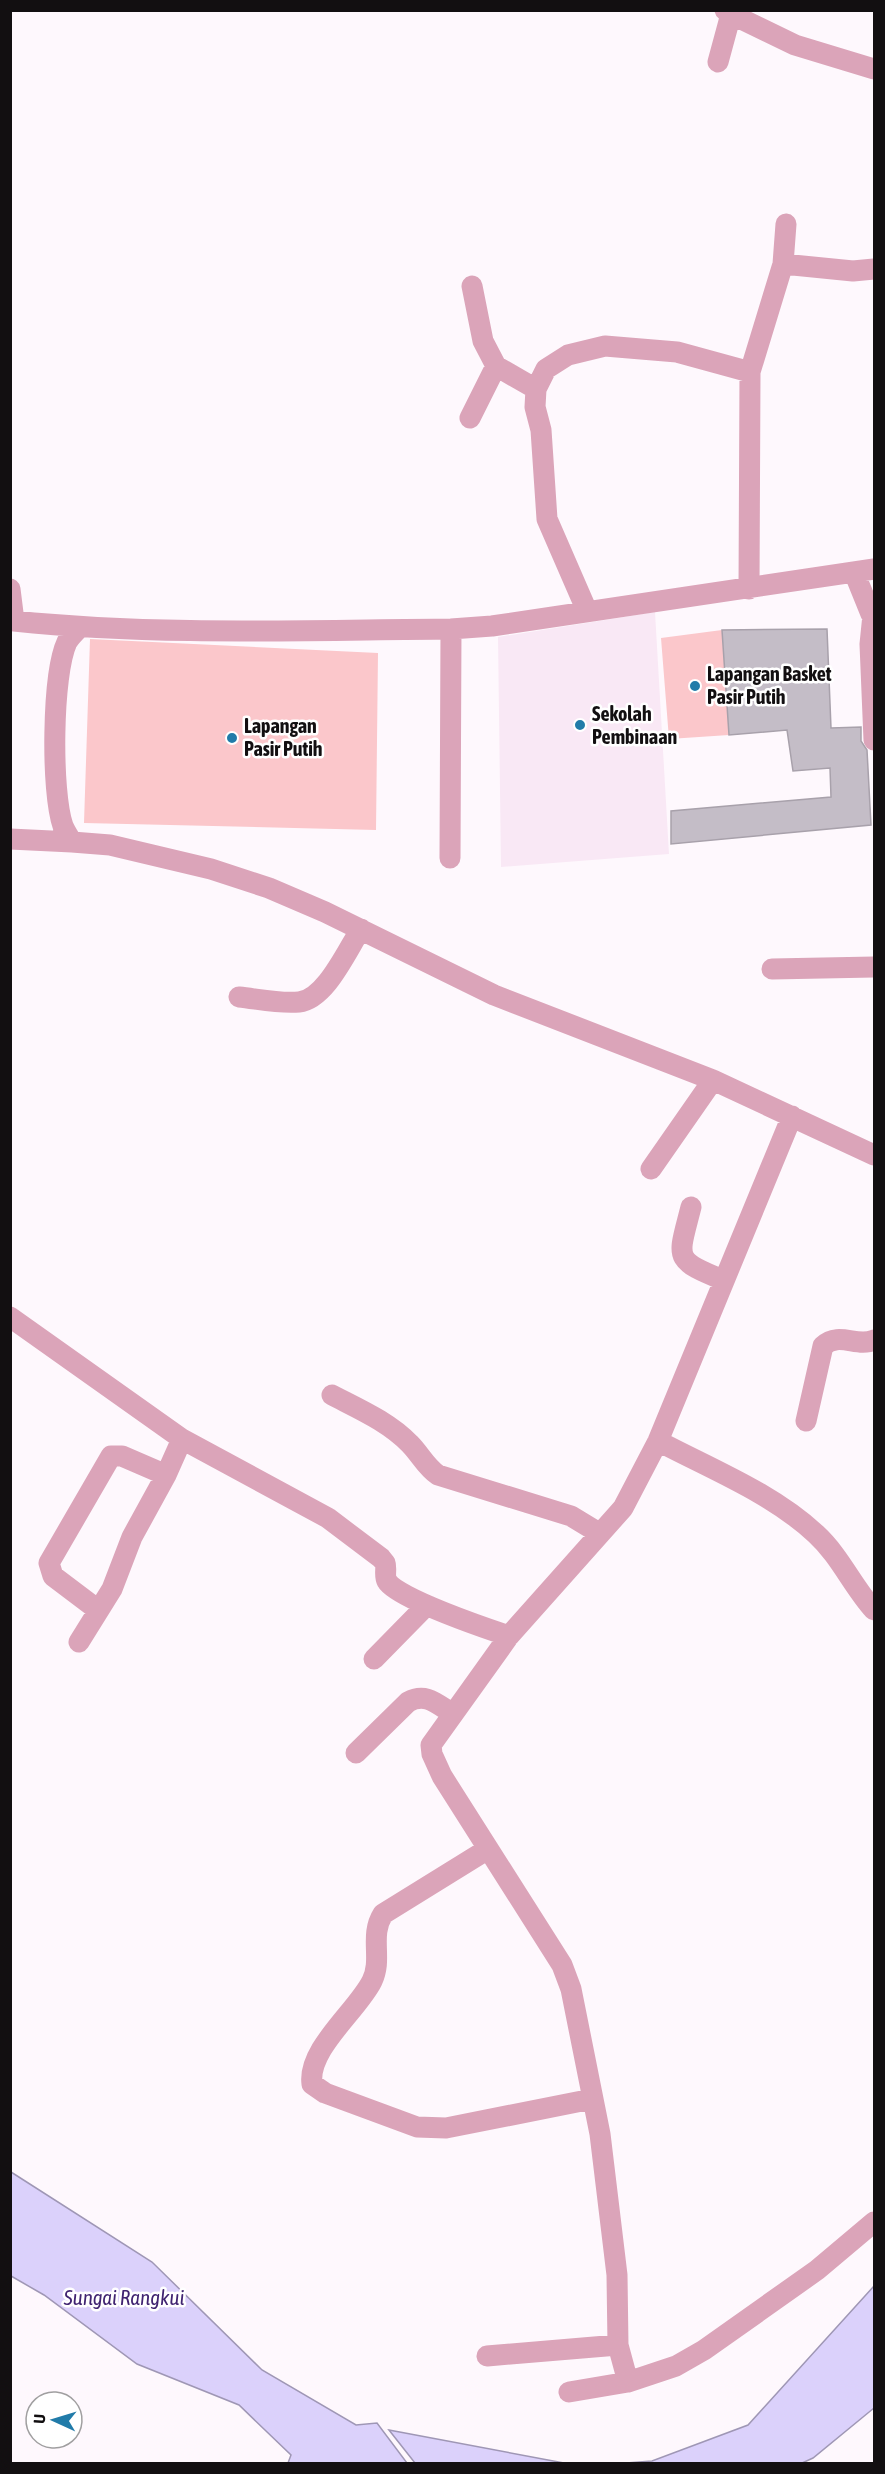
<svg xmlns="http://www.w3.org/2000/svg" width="885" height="2474" viewBox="0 0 885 2474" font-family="'Asap Condensed',sans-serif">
<rect width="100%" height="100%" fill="#fef8fd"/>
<!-- built -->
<path fill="#f9e8f5" d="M655,612L669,854L501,867L498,637Z"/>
<!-- green -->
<path fill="#fbc7cb" d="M722,630L729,735L669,739L661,638Z
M90,639L378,653L376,830L84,823Z"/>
<!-- water -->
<path fill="#dbd1fb" stroke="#9f97b5" stroke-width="1.5" d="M11,2172L152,2262L262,2370L356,2425L377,2423L407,2463H288L291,2455L239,2405L137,2364L44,2295L11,2276Z
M874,2286V2408L813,2458L800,2464L626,2463L652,2461L748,2425Z
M389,2430L564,2463H415Z"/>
<!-- building -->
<path fill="#c4bdc7" stroke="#a8a1ab" stroke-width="1.5" d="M827,629L831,728L861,727V741L867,750L871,825L671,844V811L831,797L830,768L793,771L787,730L729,735L722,630Z"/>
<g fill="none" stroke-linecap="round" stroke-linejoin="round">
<!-- minor -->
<path stroke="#dba4b9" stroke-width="21" d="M732,10L731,14L795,45L874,69
M718,62L731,14L725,10
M783,264L853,271L874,269
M472,286L483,341L496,366L536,389
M470,418L496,366
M854,572L871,614
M10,589L14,621C159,636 305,630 451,629L492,626L874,569
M749,589L750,372L783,264L786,224
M874,605L870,644L874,740
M587,611L547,519L541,430L535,407L536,389L546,369L568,355L605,346L677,352L750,372
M79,628C75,632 70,637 67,642C52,674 51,792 63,826C65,831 69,837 72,842L110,845L211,869L269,888L325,912L494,995L713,1080L874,1155
M10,839L72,842
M450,858L451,629
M772,969L874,967
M239,997C258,999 280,1004 299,1002C326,999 347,950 361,929
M651,1169L713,1080
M691,1207C678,1259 672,1259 723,1280
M10,1317L182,1439L328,1518L381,1558L385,1563C387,1568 384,1576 387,1581C396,1598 488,1629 509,1636
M332,1395C359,1409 389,1422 410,1444C420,1454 426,1467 438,1475L571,1516L599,1533
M806,1421L823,1346C839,1331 857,1348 874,1340
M658,1441C711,1469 772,1493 816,1534C840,1556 853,1587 874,1610
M98,1610L53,1576L49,1563L111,1456H122L166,1475
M79,1642L112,1589L132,1537L166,1475L182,1439
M374,1659L426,1606
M356,1753L408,1702C426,1692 437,1704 453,1714
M488,1849L383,1914C369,1936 383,1959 372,1981C358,2010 307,2049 312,2084L325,2093L417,2127L446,2128L592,2099
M487,2356L618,2345
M628,2382L618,2345L617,2275L600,2134L571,1989L562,1965L442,1776L432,1754L431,1745L509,1636L623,1508L658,1441L792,1116
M569,2392L628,2382L676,2366L704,2350L817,2270L874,2222"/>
</g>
<!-- markers -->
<g fill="#217ba9" stroke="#fff" stroke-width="2">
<circle cx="695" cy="686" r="6"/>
<circle cx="580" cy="725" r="6"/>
<circle cx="232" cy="738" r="6"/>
</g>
<g text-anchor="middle" stroke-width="5" stroke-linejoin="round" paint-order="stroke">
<!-- poi labels -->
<g font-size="20" font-weight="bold" fill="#120f11" stroke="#fff" text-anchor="start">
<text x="707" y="681">Lapangan Basket<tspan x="707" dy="23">Pasir Putih</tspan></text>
<text x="592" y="721">Sekolah<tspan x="592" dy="23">Pembinaan</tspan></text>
<text x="244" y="733">Lapangan<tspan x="244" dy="23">Pasir Putih</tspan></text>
</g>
<!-- water labels -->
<g font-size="21" font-style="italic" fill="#402471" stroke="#fff">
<text x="124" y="2305">Sungai Rangkui</text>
</g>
</g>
<!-- border -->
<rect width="885" height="2474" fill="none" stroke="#120f11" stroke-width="24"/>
<!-- north arrow -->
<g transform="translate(54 2420) rotate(274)"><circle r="28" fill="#ffffff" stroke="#a09fa0" stroke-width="1.5"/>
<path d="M0-4.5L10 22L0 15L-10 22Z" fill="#217ba9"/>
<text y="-9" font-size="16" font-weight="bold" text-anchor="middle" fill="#120f11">U</text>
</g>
</svg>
